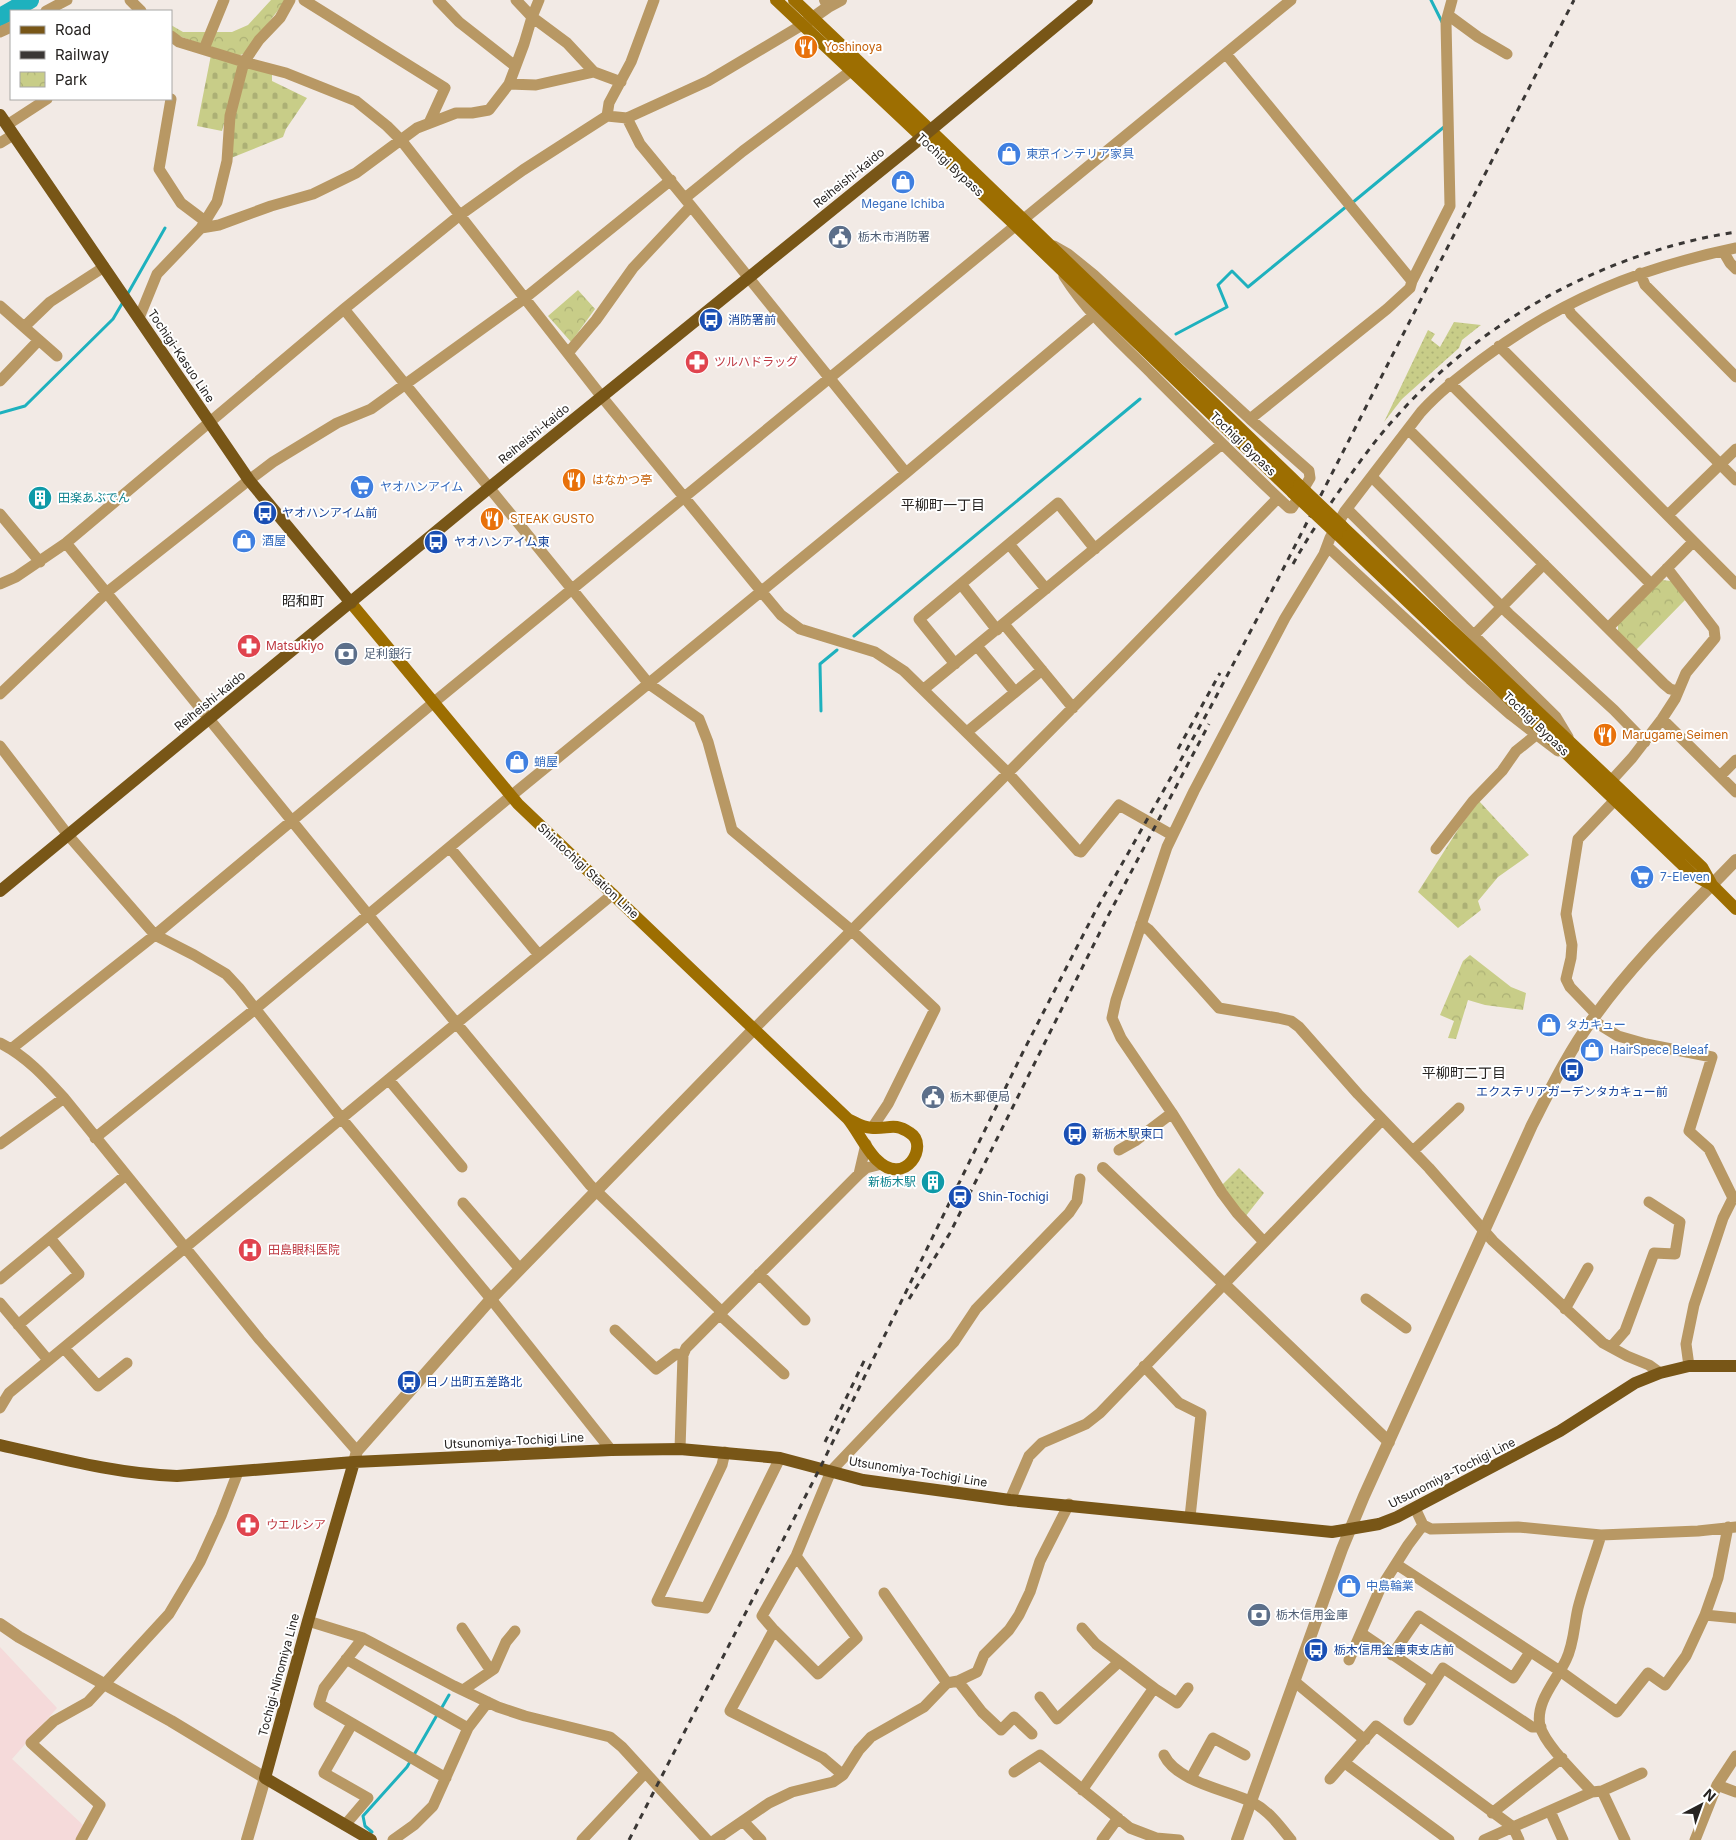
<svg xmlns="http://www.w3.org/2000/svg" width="1736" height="1840" viewBox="0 0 1736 1840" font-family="Inter,'Noto Sans JP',sans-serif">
<defs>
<pattern id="grass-dots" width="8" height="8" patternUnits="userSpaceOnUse" patternTransform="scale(1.25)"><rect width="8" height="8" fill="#c8cd88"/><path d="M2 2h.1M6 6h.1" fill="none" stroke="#acb075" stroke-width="1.8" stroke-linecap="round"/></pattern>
<pattern id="cemetery-stones" width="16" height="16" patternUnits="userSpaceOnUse" patternTransform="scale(1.25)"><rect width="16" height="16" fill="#c8cd88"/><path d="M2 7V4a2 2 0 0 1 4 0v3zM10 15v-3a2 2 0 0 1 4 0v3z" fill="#acb075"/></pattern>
<pattern id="park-crowns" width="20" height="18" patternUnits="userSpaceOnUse" patternTransform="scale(1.25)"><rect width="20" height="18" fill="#c8cd88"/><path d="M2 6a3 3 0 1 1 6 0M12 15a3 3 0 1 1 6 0" fill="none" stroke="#acb075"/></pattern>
</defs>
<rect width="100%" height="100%" fill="#f2eae5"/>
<!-- education -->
<path fill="#f5dada" d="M0,1647L57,1708L12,1759L83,1825L76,1840H0Z"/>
<!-- grass -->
<path fill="url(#grass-dots)" d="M1454,322L1481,325L1462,340L1459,348L1402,399L1384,422L1428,330L1435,334L1431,340L1440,347Z
M1239,1168L1264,1193L1245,1217L1222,1185Z"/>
<!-- cemetery -->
<path fill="url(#cemetery-stones)" d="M211,55L240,63L222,131L197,126Z
M247,66L272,73V81L307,98L286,129L283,137L231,158L233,120Z
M1479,801L1529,855L1498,877L1478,901L1481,910L1458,928L1418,892L1459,828Z"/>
<!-- park -->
<path fill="url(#park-crowns)" d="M271,0H286L245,53L236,57L171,33V25L183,32H232L248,25Z
M578,290L595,309L571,342L548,316Z
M1662,580L1671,581L1685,600L1636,650L1618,632V624Z
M1470,955L1511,987L1526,993L1523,1010L1485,1005L1468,1000L1456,1039L1448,1038L1454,1021L1440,1015L1463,961Z"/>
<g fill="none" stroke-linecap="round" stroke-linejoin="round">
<!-- stream -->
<path stroke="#1eb1be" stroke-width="3" d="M1431,0L1442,22
M1352,203L1444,127
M127,295L165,228
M1176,334L1227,307L1218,285L1232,271L1248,287L1347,206
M0,413L25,406L113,319L123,302
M854,636L1140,399
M821,711L820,664L837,650
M441,1709L449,1695
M370,1834L372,1832L365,1826L363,1816L407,1767L437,1715"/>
<!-- river -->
<path stroke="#1eb1be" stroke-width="18" d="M0,17L30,0"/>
<!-- minor -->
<path stroke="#b89864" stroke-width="11" d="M130,0L141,11
M304,0L445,88L429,123
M438,0L459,22L515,66
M516,0L532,17L567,43L594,72L621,82
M46,11L67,0
M1448,15L1478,37L1507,54
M0,32L11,27
M171,36L179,42L244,62L286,73L356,101L387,126L401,140L602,397L761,591L781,615L800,629L875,652L904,671L1008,773L1078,851L1081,852L1119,805L1172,835
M204,49L224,0
M1226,54L1412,281L1410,288L1387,309L1250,419
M509,84L536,85L594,72
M171,99L159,169L181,203L205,221
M607,116L609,103L631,62L654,0
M627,118L640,144L691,206L906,473
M7,125L47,99
M0,143L13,135
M685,198L743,151L851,71
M201,228L219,225L271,206L313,194L356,173L417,128L456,113H472L489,110L509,84L524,44L532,17L539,0
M1054,246L1068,254L1094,275L1250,419L1309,471L1310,478L1292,508H1289C1243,465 1198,420 1153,375C1121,343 1088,314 1064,276
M1723,251L1730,263L1736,269
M1640,273L1645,285L1736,377
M1412,281L1450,206L1446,22L1452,0
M0,306L57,356
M1567,306L1571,314L1736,480
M344,309L649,684L699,719L708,742L732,830L851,930L935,1009L888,1104L872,1128
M139,318L157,274L201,228L217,202L227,161L230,116L244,62L259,40L280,18L290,0
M24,327L50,302L104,267
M1499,346L1736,584
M568,353L596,320L633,268L691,206
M0,381L39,340
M1450,383L1651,584
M1408,429L1664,684L1670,689L1678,691
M1372,477L1509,614L1614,710L1645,742
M1347,509L1556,717L1568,737
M0,514L40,562
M1668,515L1736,449
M66,543L457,1024L590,1185L721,1311
M1009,544L1046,589
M1328,547L1470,679L1511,715L1558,751
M0,584L16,577L66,543L344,309L460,215L523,170L607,116L627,118L708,81L802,25
M961,584L997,630
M1004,624L1073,708
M1608,628L1693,542
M1474,635L1544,564
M977,646L1015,692
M955,664L919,619L1058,503L1095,549
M924,689L1222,444
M0,694L106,593L249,480L273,462L337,423L371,409L525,298L671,180
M1662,719L1736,792
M967,732L1042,670
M0,746L68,835L155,935L194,955L226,974L239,988L342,1119L491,1299L611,1450
M1720,776L1736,760
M1611,781L1632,758L1662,719L1675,699L1686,673L1715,638L1714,629L1667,568
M450,848L539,955
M1436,849L1473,801L1502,771L1516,751L1536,735
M1141,924L1149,930L1219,1008L1278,1018L1291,1021L1299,1027L1358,1094L1429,1168L1493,1241L1603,1343L1627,1356L1649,1365L1660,1373
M1596,1014L1570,987L1566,979L1571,958L1572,945L1566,914L1578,839L1614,801
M1592,1020L1618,1036L1646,1044L1712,1057L1689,1131L1709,1149L1733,1198
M754,1029L1115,665L1278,498
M0,1043C26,1056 45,1077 64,1098L260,1340L357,1451
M11,1049L155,935L433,703L1291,0
M389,1080L462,1167
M95,1138L254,1010L511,796L906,473L1101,309
M0,1144L64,1098
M1119,1150L1135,1141L1172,1113
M1413,1151L1459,1108
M859,1174L866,1144
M463,1203L520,1269
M1264,1242L1237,1213L1222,1193L1172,1113L1121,1038L1112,1018L1116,1000L1167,847L1194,791L1285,618L1324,554L1330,538L1345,511L1421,412C1439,392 1460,376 1481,360C1560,300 1640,268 1736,248
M759,1274L805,1320
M0,1279L126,1175
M1366,1299L1406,1328
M0,1303L48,1360
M1565,1309L1588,1268
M719,1314L784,1374
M18,1325L79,1274L50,1238
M615,1330L656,1369L676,1354L683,1355
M1611,1347L1625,1331L1654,1253L1675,1254L1680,1222L1649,1202
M64,1348L98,1386L127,1363
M1144,1366L1179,1403L1201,1414L1190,1517
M1689,1366L1686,1344L1694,1305L1723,1218L1733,1198L1736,1197
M0,1408L9,1393L613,894
M680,1449L683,1355L686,1348L859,1174L866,1168L882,1164
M725,1452L722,1465L657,1601L706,1608L780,1458
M1010,1500L1029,1456L1042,1443L1086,1424L1100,1413L1382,1120
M1415,1508L1423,1525L1431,1529L1518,1527L1601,1535L1698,1531L1736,1527
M796,1556L762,1616L774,1630L730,1711L823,1758L843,1775
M1396,1564L1560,1671L1617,1712L1648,1673L1665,1685L1686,1656L1705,1615L1718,1578L1728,1527
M884,1593L947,1683
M1705,1615L1736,1618
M308,1621L363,1638L454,1686L498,1707L525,1716L610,1737L622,1747L707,1840
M462,1628L491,1671
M1082,1628L1096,1644L1154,1688
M774,1630L818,1674L857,1638L796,1556L831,1471L954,1342L976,1309L1069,1213L1077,1201L1080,1179
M1361,1633L1433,1682
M363,1638L324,1688L319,1704L446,1778
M1392,1655L1419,1616L1513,1678L1530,1652
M346,1659L468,1728
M1349,1660L1380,1589L1408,1545L1423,1525
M958,1681L982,1712L1001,1730L1014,1717L1032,1734
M1294,1681L1365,1740
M463,1690L494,1669L506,1642L515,1631
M1040,1697L1057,1719L1119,1662
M1409,1720L1443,1668L1532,1727H1541
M1164,1755C1177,1782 1227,1790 1252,1802C1269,1811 1280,1826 1291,1840
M1345,1763L1449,1840
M1014,1772L1040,1755L1130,1828L1156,1838
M1191,1778L1213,1738L1245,1755
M1330,1779L1376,1726L1513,1827L1519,1840
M1717,1785L1736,1792
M1082,1790L1154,1688L1177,1703L1188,1688
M1602,1791L1625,1840
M1592,1792C1578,1776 1545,1745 1540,1726C1535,1702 1556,1681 1566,1660C1574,1644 1574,1625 1578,1608C1584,1584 1594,1559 1601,1535
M1550,1811L1563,1840
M1492,1813L1562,1758
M743,1821L761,1840
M345,1825L368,1798L324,1773L352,1724
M81,1840L100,1805L31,1743L54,1721L88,1702L169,1614L200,1562L221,1516L238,1472
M393,1840L414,1825L433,1806L468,1728L488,1702
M582,1840L645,1773
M715,1840L769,1803L792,1792L833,1782L843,1775L859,1750L871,1737L924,1707L947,1683L958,1681L977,1672L984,1655L1009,1630L1019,1615L1030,1592L1040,1561L1069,1504
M1102,1840L1118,1818
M1156,1840V1838L1179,1840
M1484,1840L1592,1792L1602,1791L1642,1773
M1695,1840L1717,1785L1736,1756"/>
<!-- tertiary -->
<path stroke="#b89864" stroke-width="12" d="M828,7L841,0
M804,24L828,7L825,0
M1103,1168L1389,1442
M354,1462L357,1451L491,1299L754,1029
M0,1624L19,1637L171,1721L265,1778L247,1840
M1237,1840L1342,1549L1364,1496L1532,1125C1551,1088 1570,1049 1595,1016C1636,959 1688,910 1736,860"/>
<!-- secondary -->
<path stroke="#9d6e01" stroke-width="12" d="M776,0L1015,225L1293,493
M794,0C963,160 1130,323 1299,485
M1342,526L1702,867L1712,885
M1337,534L1693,875L1712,885L1736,909
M351,603L518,804L848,1119C857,1130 867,1151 877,1160C905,1188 930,1145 910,1133C894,1122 889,1129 873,1128C863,1128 856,1123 848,1119"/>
<!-- primary -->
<path stroke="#785617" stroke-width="12" d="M0,115L249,480L351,603
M0,891L489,488L921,138L1087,0
M0,1445C58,1458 117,1474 177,1476L354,1462L611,1450L680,1449L780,1458L863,1480L1010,1500L1332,1532L1379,1524L1397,1517L1560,1431L1635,1383L1660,1373L1689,1366H1736
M354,1462L308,1621L265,1778L371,1840"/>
<!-- rail -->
<path stroke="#3a3735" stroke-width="3" stroke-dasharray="6 6" stroke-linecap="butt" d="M1293,564C1305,542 1319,521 1333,500C1353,471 1373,442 1397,416C1484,318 1607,252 1736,232
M1178,749L1220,673
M909,1299L950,1233L1108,916L1209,724
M825,1442L865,1359
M629,1840L820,1468L1023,1052L1096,910L1209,710L1277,581L1574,0"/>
<!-- secondary-bridge -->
<path stroke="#9d6e01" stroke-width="12" d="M1299,485L1342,526
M1293,493L1337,534"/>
</g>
<!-- icons -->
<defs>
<g id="restaurant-disc" transform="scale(1.25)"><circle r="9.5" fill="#e8710a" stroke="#fff"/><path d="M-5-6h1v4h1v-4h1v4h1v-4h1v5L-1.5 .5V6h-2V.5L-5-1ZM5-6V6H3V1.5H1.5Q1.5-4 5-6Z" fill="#fff"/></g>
<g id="shop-disc" transform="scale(1.25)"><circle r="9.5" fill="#3f7fe0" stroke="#fff"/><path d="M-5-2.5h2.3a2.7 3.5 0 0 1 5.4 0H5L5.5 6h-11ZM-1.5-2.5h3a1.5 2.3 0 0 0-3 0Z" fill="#fff"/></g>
<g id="civic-disc" transform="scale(1.25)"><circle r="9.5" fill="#5c6f8a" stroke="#fff"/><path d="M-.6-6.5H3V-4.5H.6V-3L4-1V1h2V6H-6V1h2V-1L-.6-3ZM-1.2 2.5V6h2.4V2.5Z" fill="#fff"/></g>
<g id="bus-disc" transform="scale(1.25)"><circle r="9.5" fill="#1a4fb4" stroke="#fff"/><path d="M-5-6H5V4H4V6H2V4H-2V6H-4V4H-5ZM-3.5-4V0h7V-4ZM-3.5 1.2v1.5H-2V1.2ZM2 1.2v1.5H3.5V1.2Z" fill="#fff"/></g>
<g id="pharmacy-disc" transform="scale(1.25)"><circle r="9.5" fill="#e0444e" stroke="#fff"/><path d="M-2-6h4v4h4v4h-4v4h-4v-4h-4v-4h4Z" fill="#fff"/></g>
<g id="supermarket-disc" transform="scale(1.25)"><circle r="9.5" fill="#3f7fe0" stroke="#fff"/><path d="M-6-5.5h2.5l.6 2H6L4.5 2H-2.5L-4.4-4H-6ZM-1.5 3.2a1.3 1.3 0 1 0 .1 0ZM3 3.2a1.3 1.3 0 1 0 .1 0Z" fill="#fff"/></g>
<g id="building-disc" transform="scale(1.25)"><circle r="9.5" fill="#0f9aa8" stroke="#fff"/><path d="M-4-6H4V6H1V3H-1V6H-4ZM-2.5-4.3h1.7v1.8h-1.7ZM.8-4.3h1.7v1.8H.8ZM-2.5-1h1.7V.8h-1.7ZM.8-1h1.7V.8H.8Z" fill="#fff"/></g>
<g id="bank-disc" transform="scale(1.25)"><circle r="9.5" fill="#5c6f8a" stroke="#fff"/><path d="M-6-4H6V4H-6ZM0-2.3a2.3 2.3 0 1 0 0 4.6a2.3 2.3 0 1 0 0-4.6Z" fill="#fff"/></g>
<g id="station-disc" transform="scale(1.25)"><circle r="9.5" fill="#1a4fb4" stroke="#fff"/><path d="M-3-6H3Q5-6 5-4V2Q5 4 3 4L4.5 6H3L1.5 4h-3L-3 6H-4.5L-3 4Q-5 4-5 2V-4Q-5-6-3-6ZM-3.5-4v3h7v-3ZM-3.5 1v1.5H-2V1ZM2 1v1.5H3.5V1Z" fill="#fff"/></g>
<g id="hospital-disc" transform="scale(1.25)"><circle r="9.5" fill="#e0444e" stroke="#fff"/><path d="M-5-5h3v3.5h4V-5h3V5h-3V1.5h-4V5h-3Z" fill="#fff"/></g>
</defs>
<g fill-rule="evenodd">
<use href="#restaurant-disc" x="806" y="47"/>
<use href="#shop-disc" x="1009" y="154"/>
<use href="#shop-disc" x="903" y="182"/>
<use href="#civic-disc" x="840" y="237"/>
<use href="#bus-disc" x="711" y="320"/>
<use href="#pharmacy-disc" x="697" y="362"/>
<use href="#restaurant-disc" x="574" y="480"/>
<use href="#supermarket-disc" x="362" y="487"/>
<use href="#building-disc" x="40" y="498"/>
<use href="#bus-disc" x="265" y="513"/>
<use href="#restaurant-disc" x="492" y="519"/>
<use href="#shop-disc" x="244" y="541"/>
<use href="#bus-disc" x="436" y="542"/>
<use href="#pharmacy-disc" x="249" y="646"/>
<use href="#bank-disc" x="346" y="654"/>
<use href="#restaurant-disc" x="1605" y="735"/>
<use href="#shop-disc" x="517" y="762"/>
<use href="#supermarket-disc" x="1642" y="877"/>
<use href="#shop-disc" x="1549" y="1025"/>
<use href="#shop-disc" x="1592" y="1050"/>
<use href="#bus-disc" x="1572" y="1070"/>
<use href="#civic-disc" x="933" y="1097"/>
<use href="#bus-disc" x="1075" y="1134"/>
<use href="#building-disc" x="933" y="1182"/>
<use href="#station-disc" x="960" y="1197"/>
<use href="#hospital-disc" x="250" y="1250"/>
<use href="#bus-disc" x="409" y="1382"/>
<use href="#pharmacy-disc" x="248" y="1525"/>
<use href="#shop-disc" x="1349" y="1586"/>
<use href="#bank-disc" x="1259" y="1615"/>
<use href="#bus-disc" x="1316" y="1650"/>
</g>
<g text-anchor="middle" stroke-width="4" stroke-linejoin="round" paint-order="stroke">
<!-- food labels -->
<g font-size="12" fill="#c56008" stroke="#fff" text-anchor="start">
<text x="824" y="51">Yoshinoya</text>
<text x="592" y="484">はなかつ亭</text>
<text x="510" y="523">STEAK GUSTO</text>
<text x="1622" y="739">Marugame Seimen</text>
</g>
<!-- shop labels -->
<g font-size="12" fill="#366cbe" stroke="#fff" text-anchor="start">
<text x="1026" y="158">東京インテリア家具</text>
<text x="903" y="208" text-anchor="middle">Megane Ichiba</text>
<text x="380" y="491">ヤオハンアイム</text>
<text x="262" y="545">酒屋</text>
<text x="534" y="766">蛸屋</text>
<text x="1660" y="881">7-Eleven</text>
<text x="1566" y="1029">タカキュー</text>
<text x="1610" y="1054">HairSpece Beleaf</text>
<text x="1366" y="1590">中島輪業</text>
</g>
<!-- street labels -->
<g font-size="12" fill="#262321" stroke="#fff">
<text transform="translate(950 165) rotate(43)" y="4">Tochigi Bypass</text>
<text transform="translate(849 178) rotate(-39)" y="4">Reiheishi-kaido</text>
<text transform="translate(181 356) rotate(56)" y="4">Tochigi-Kasuo Line</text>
<text transform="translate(534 434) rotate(-39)" y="4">Reiheishi-kaido</text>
<text transform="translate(1243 444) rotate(44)" y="4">Tochigi Bypass</text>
<text transform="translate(210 701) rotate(-39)" y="4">Reiheishi-kaido</text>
<text transform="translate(1536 724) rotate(44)" y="4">Tochigi Bypass</text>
<text transform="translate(588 871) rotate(43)" y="4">Shintochigi Station Line</text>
<text transform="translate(514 1441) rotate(-3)" y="4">Utsunomiya-Tochigi Line</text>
<text transform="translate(918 1472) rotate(9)" y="4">Utsunomiya-Tochigi Line</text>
<text transform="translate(1452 1473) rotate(-27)" y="4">Utsunomiya-Tochigi Line</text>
<text transform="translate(279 1675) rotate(-75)" y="4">Tochigi-Ninomiya Line</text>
</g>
<!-- service labels -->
<g font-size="12" fill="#4e5e75" stroke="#fff" text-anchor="start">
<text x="858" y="241">栃木市消防署</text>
<text x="364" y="658">足利銀行</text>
<text x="950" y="1101">栃木郵便局</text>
<text x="1276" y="1619">栃木信用金庫</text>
</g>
<!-- transit labels -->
<g font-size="12" fill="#164399" stroke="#fff" text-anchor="start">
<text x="728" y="324">消防署前</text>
<text x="282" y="517">ヤオハンアイム前</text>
<text x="454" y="546">ヤオハンアイム東</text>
<text x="1572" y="1096" text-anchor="middle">エクステリアガーデンタカキュー前</text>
<text x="1092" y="1138">新栃木駅東口</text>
<text x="978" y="1201">Shin-Tochigi</text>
<text x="426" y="1386">日ノ出町五差路北</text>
<text x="1334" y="1654">栃木信用金庫東支店前</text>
</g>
<!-- health labels -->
<g font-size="12" fill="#be3a42" stroke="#fff" text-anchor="start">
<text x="714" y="366">ツルハドラッグ</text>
<text x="266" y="650">Matsukiyo</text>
<text x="268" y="1254">田島眼科医院</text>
<text x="266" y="1529">ウエルシア</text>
</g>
<!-- culture labels -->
<g font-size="12" fill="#0d838f" stroke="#fff" text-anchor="start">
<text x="58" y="502">田楽あぶでん</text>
<text x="916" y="1186" text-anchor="end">新栃木駅</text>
</g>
<!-- neighbourhood labels -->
<g font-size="14" fill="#262321" stroke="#fff">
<text x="943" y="510">平柳町一丁目</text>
<text x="303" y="606">昭和町</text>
<text x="1464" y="1078">平柳町二丁目</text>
</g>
</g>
<!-- legend -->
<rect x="10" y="10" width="162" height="90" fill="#ffffff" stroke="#a8a7a6"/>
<rect x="20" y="26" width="25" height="8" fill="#785617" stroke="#a8a7a6"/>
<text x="55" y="35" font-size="15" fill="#262321">Road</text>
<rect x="20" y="51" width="25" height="8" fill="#3a3735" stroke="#a8a7a6"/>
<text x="55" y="60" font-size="15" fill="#262321">Railway</text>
<rect x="20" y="72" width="25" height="15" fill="url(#park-crowns)" stroke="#a8a7a6"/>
<text x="55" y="85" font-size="15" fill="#262321">Park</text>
<!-- north arrow -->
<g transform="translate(1701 1805) rotate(41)" stroke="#ffffff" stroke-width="4" paint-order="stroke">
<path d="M0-4L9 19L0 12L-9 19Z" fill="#262321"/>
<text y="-8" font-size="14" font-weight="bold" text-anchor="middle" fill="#262321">N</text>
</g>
</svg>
